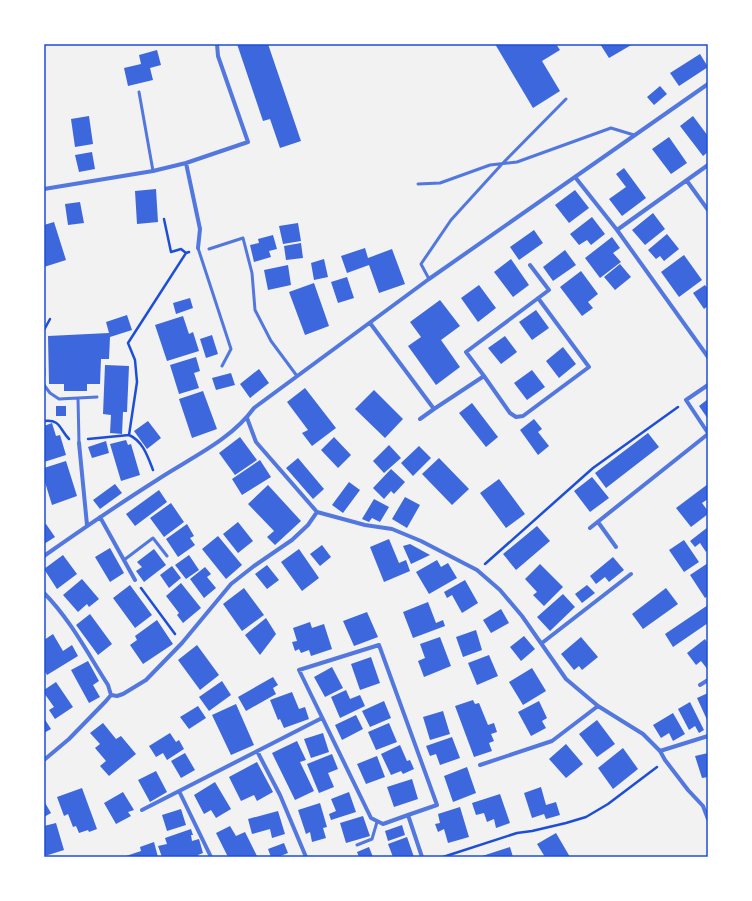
<svg xmlns="http://www.w3.org/2000/svg" width="752" height="901" viewBox="0 0 752 901" font-family="Manrope,sans-serif">
<rect width="100%" height="100%" fill="#f2f2f2"/>
<!-- building -->
<path fill="#3d67dc" d="M237,44H268L301,141L280,148L270,119L263,121Z
M495,44H556L560,50L542,61L560,91L533,108Z
M600,44H633L609,58Z
M157,50L161,65L150,68L153,80L128,86L124,68L141,64L139,55Z
M700,54L708,67L679,86L670,73Z
M660,86L667,94L654,105L647,97Z
M89,116L93,144L75,147L71,119Z
M693,116L708,136V152L703,156L680,126Z
M669,137L687,163L671,174L652,149Z
M92,152L95,169L79,172L75,155Z
M624,168L646,198L622,216L609,199L626,187L616,174Z
M156,189L158,222L137,224L135,191Z
M575,190L589,208L569,223L555,205Z
M80,202L84,223L68,225L65,204Z
M653,213L665,229L645,245L632,230Z
M592,217L605,234L591,245L587,240L579,245L570,234Z
M54,222L66,260L44,267V225Z
M298,223L301,241L283,244L279,226Z
M534,230L543,243L519,260L510,247Z
M667,234L679,249L664,261L660,256L656,259L648,250Z
M273,235L277,249L269,251L271,257L254,262L250,245L259,243L258,239Z
M612,237L620,248L613,253L621,262L600,278L585,258Z
M301,243L303,258L286,260L284,246Z
M365,248L368,258L392,249L405,284L379,293L369,265L347,273L341,256Z
M565,250L576,265L553,281L543,267Z
M684,255L702,280L679,297L661,272Z
M324,259L328,277L314,280L311,263Z
M511,259L529,285L513,297L494,272Z
M620,264L631,277L615,290L604,277Z
M288,265L291,285L268,290L264,270Z
M581,271L598,294L588,302L593,308L582,316L560,287Z
M347,277L354,298L338,303L331,282Z
M314,283L329,326L305,335L289,292Z
M479,285L496,308L478,322L461,298Z
M705,285L708,289V306L704,309L693,293Z
M190,298L193,308L176,314L173,303Z
M440,300L460,326L441,340L460,367L436,385L408,346L421,337L410,322Z
M536,310L549,328L532,340L519,322Z
M127,315L132,330L110,337L109,359H101L100,384H87V391H64V384H49L48,336L109,333L106,322Z
M183,316L189,334L193,332L199,351L167,361L155,325Z
M212,335L218,354L206,358L200,339Z
M505,336L517,352L501,364L488,348Z
M563,347L576,364L559,378L546,361Z
M196,357L200,371L194,373L199,388L179,394L170,365Z
M105,365L129,366L127,412H123L122,434L110,433L111,415L103,414Z
M259,369L269,383L250,398L240,384Z
M532,370L545,387L527,400L514,383Z
M231,373L235,385L216,390L212,378Z
M305,388L336,428L312,446L302,433L308,430L287,402Z
M374,390L403,419L385,438L355,409Z
M203,391L217,429L192,438L179,399Z
M708,399V419L699,406Z
M472,403L498,437L486,447L459,413Z
M56,406H66V416H56Z
M534,419L542,429L538,432L549,446L538,455L520,430Z
M148,421L161,438L147,449L134,431Z
M52,423L56,436L60,435L66,455L44,462V426Z
M648,433L659,447L606,488L595,473Z
M240,437L257,460L235,475L219,453Z
M334,437L351,455L338,468L321,450Z
M126,440L128,445L131,444L140,475L121,481L110,444Z
M106,441L109,453L92,458L88,447Z
M389,445L401,458L384,473L373,461Z
M419,446L431,458L413,476L401,463Z
M298,458L324,489L313,499L286,468Z
M439,458L469,489L452,505L422,474Z
M260,460L271,477L242,495L232,479Z
M66,461L77,496L52,505L44,479V468Z
M391,469L405,482L394,494L391,491L384,499L373,488Z
M592,477L609,498L590,512L574,491Z
M499,479L525,514L506,528L480,493Z
M349,482L360,490L343,513L332,505Z
M115,484L122,493L100,509L93,500Z
M708,484V499L702,503L708,511V514L691,527L676,508Z
M268,485L301,521L275,545L267,537L274,531L248,504Z
M159,490L167,502L135,526L126,514Z
M405,497L420,505L407,528L392,519Z
M374,499L389,507L380,522L372,518L369,522L362,519Z
M171,503L184,522L164,537L150,518Z
M238,522L253,541L238,553L223,534Z
M46,524L55,537L44,544V525Z
M187,524L194,536L190,538L195,545L178,557L166,539Z
M537,526L550,541L516,570L503,554Z
M708,527V550L706,552L700,543L695,547L690,541Z
M218,536L242,565L226,579L202,549Z
M389,539L399,563L406,560L410,571L384,582L370,547Z
M684,540L699,562L684,572L669,550Z
M410,544L430,555L411,564L403,546Z
M322,545L331,557L320,566L310,554Z
M110,548L124,573L110,582L95,557Z
M154,549L166,565L144,582L136,571L142,567L137,562Z
M299,549L319,578L302,591L281,562Z
M63,555L77,574L57,589L44,569Z
M189,555L199,570L186,579L175,565Z
M613,557L624,570L609,582L605,577L596,584L590,576Z
M437,560L441,567L448,563L457,578L429,594L416,572Z
M708,563V596L705,598L690,575Z
M540,564L563,587L544,606L533,595L537,592L525,579Z
M267,565L279,580L267,589L255,574Z
M172,566L181,578L169,588L160,575Z
M205,567L211,574L207,577L216,588L204,598L190,579Z
M82,579L99,599L89,607L87,604L78,612L63,595Z
M465,580L478,603L462,613L452,595L447,598L444,592Z
M181,583L201,608L183,623L177,615L179,613L166,596Z
M130,585L152,615L135,628L113,598Z
M587,585L595,593L582,603L575,594Z
M244,588L264,615L242,631L223,604Z
M666,588L678,604L643,629L632,614Z
M563,594L575,607L550,631L537,617Z
M428,602L436,623L443,620L445,626L413,638L403,612Z
M708,605V623L673,647L665,634Z
M501,609L509,623L491,633L483,620Z
M367,612L378,637L354,646L343,621Z
M90,614L112,644L98,655L76,625Z
M266,618L276,634L260,655L245,635Z
M157,620L173,644L143,664L130,645L137,640L135,636Z
M310,622L312,628L324,624L332,649L311,656L309,650L301,653L299,649L295,651L292,642L297,641L293,628Z
M476,630L482,650L463,657L456,637Z
M53,634L63,651L72,645L78,656L47,675L44,670V640Z
M524,636L535,649L521,661L510,647Z
M440,637L451,666L424,677L418,661L425,658L420,644Z
M581,637L598,657L582,670L579,666L574,670L561,654Z
M705,639L708,644V670L701,661L696,665L687,653Z
M197,645L219,675L200,690L178,660Z
M489,655L498,676L477,685L468,663Z
M371,657L380,683L360,690L351,664Z
M88,661L99,681L93,685L100,697L89,703L71,670Z
M332,667L343,688L325,697L314,677Z
M532,668L546,691L523,705L509,682Z
M273,677L278,685L273,688L276,694L246,711L238,697Z
M222,681L231,695L209,711L199,697Z
M56,682L73,707L55,719L49,710L54,707L44,693V690Z
M346,690L350,699L360,695L365,706L340,718L331,697Z
M292,692L299,709L305,707L309,719L284,728L280,719L278,720L270,700Z
M708,693V722L697,698Z
M473,700L475,704L479,703L488,725L494,723L497,732L491,734L494,741L489,743L492,751L474,757L455,706Z
M384,701L391,718L370,727L362,711Z
M539,701L547,718L542,721L546,728L531,736L518,712Z
M690,702L704,730L699,733L695,726L689,730L678,709Z
M236,704L254,745L231,755L212,715Z
M198,706L206,718L189,729L180,717Z
M443,711L450,734L430,740L423,717Z
M673,713L685,734L673,741L669,733L661,738L653,725Z
M356,715L363,729L342,740L335,725Z
M44,718L51,729L44,733Z
M597,720L615,744L597,757L579,734Z
M103,723L116,739L121,736L136,754L109,776L100,766L106,761L95,748L100,744L90,733Z
M389,723L397,742L376,750L368,732Z
M170,733L176,742L179,740L184,749L167,760L163,753L156,757L149,746Z
M323,733L329,752L311,758L304,739Z
M452,737L460,758L440,765L436,754L430,756L426,746Z
M297,741L306,760L300,762L314,791L295,800L272,753Z
M566,744L583,764L566,778L549,759Z
M400,745L407,761L410,760L414,769L403,774L401,771L391,775L381,754Z
M623,748L638,769L613,789L598,768Z
M185,753L195,770L181,778L171,761Z
M708,753V777L702,778L695,756Z
M332,754L338,769L328,773L334,787L319,793L307,764Z
M377,756L385,777L366,784L357,764Z
M257,762L273,792L257,801L254,795L241,801L229,777Z
M467,767L476,793L453,802L444,776Z
M156,771L167,792L150,802L138,780Z
M412,779L418,799L394,807L387,787Z
M215,782L231,809L216,818L211,810L204,814L194,795Z
M541,787L546,805L556,802L560,815L546,819L544,814L532,818L524,793Z
M82,788L97,829L89,832L88,830L79,833L76,826L73,827L68,814L64,816L57,797Z
M123,792L134,810L128,812L131,816L116,824L104,803Z
M349,792L356,812L331,820L329,814L336,811L331,799Z
M500,794L510,823L496,828L494,819L487,822L484,813L476,815L472,803Z
M44,801L51,813L44,817Z
M320,803L327,827L323,828L326,838L312,842L310,832L306,834L298,810Z
M460,807L469,837L448,843L444,829L438,832L435,824L440,823L438,814Z
M181,809L186,825L167,831L162,815Z
M278,811L285,834L272,838L270,829L252,834L248,819Z
M363,816L370,836L346,843L340,823Z
M56,823L64,850L45,856L44,826Z
M402,825L405,835L388,841L385,831Z
M230,826L236,836L245,832L257,856L228,857L216,833Z
M191,829L193,835H191L192,841L199,839L203,853L198,855L199,857H162L158,846L167,844L165,838Z
M556,833L570,857H545L537,844Z
M407,837L414,857H393L388,844Z
M154,842L158,857H123L141,851L140,847Z
M284,843L288,853L278,857H271L268,849Z
M369,847L373,857H359L357,852Z
M510,847L513,857H479Z"/>
<g fill="none" stroke-linecap="round" stroke-linejoin="round">
<!-- path -->
<path stroke="#1d4ed8" stroke-width="2.5" d="M164,219L171,252L181,249L186,253
M44,330L50,319
M44,368V376
M44,421C61,419 59,429 69,439
M88,439L129,435
M153,470C148,457 143,441 129,435L137,382L135,360L128,343L186,253L189,252
M485,564L593,468L678,407
M141,588L175,634
M443,857L517,833L532,831L566,823L586,817L608,804L657,767"/>
<!-- service -->
<path stroke="#5277de" stroke-width="3" d="M139,92L153,171
M418,184L440,183L490,165L517,162L611,128L634,135
M198,248L231,349L222,366
M209,249L243,238L252,273L255,310L271,341L297,376
M429,279L421,264L451,220L502,164L566,99
M44,385L50,393L59,399L97,397
M78,398L79,443
M124,560L153,538L167,556
M357,845L372,839L377,822"/>
<!-- minor -->
<path stroke="#5277de" stroke-width="4" d="M186,163L200,229L198,248
M708,165L617,230L708,357
M575,177L617,230
M687,181L708,210
M44,189L153,171L186,163L248,142L218,56L217,44
M370,323L434,409L484,376L510,413L516,417L523,416L589,367L538,298
M484,376L466,352L549,290L530,265
M708,385L686,400L708,433
M247,418L256,442L317,512L365,525L392,529L421,541L477,570L500,590L522,616L566,679L598,706L643,734L660,751L665,760L688,790L703,806L708,819
M420,419L434,409
M79,443L87,525
M100,517L135,580
M598,522L616,547
M590,528L708,434
M44,556C81,530 119,504 157,480C190,458 230,441 254,408L429,279L708,84
M44,593C70,619 88,654 108,685L111,695
M542,643L631,574
M700,685L708,680
M257,751L280,795L306,857
M660,751L708,736
M44,760L69,739L106,701L111,695L117,696L123,694L146,680L182,643L231,584L254,566L292,540L308,525L317,512
M480,765L552,741L598,706
M179,791L211,857
M142,810L322,718
M408,815L437,805L379,645L299,670L371,818L383,824L408,815L422,857"/>
</g>
<!-- border -->
<rect width="752" height="901" fill="none" stroke="#ffffff" stroke-width="90"/>
<rect x="45" y="45" width="662" height="811" fill="none" stroke="#1d4ed8" stroke-width="1.5"/>
</svg>
